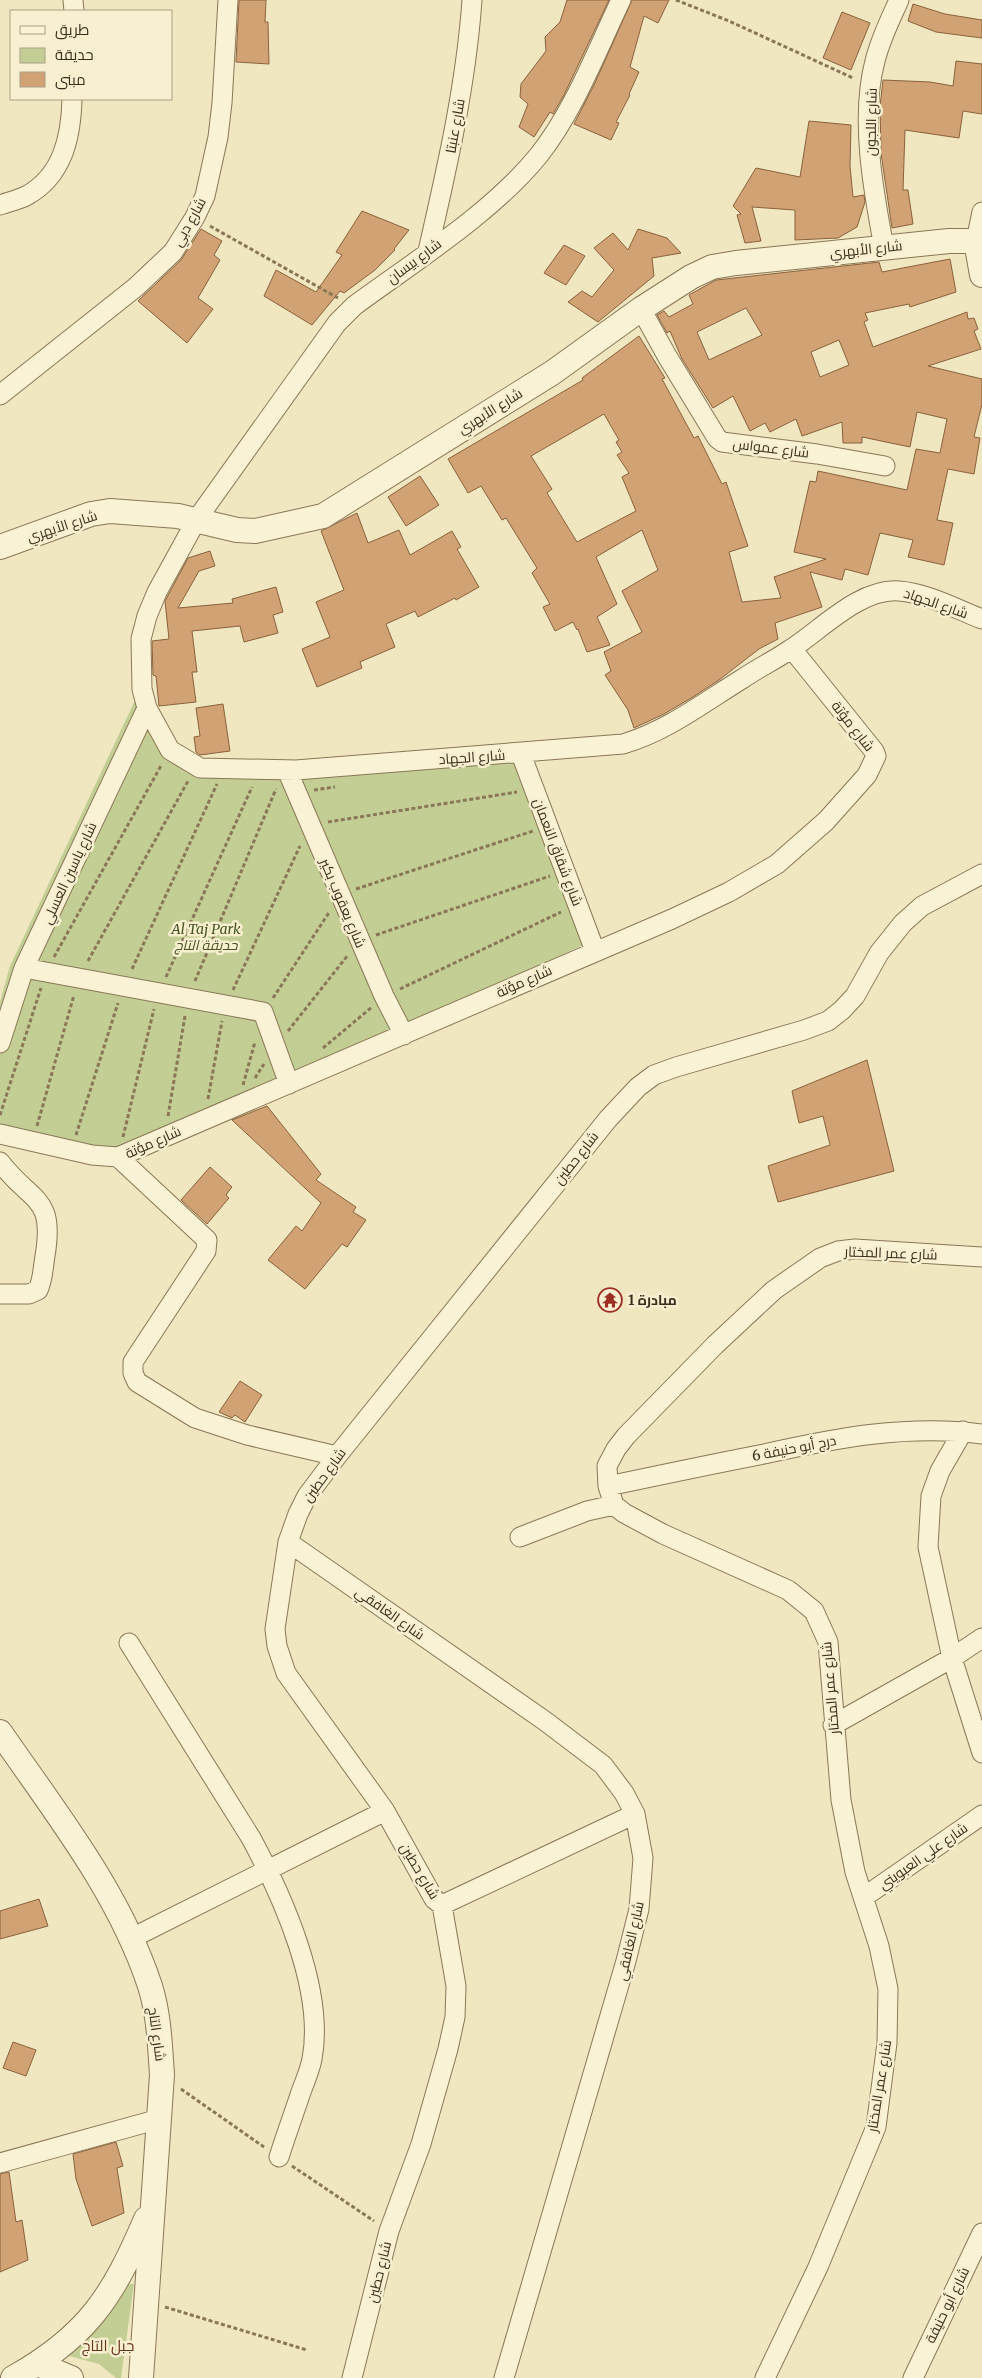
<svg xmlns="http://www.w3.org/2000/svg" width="982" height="2378" viewBox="0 0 982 2378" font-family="Merriweather,Cairo,serif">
<rect width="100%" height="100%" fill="#f0e6c0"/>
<!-- green -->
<path fill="#c3ce94" d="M137,696L194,772L517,752L583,945L398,1031L115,1155L0,1125V1002L10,966Z
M129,2284H134L121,2378H116L99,2364L69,2356L97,2326Z"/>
<!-- building -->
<path fill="#d0a274" stroke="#8a623c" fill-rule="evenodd" d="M239,0H266L265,22H268L269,64L236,62Z
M567,0H609L564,95L553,114L550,112L534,137L519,127L528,104L520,97L521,84L546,51L545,37L560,22Z
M632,0H669L658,23L644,16L630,67L639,72L629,94L630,95L616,122L619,123L611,140L574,124L594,85Z
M913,4L945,14L982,20V38L936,32L908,21Z
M842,12L870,23L851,70L823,58Z
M956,61L982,64V114L963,111L959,138L905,130L903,190H908L913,224L892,228L881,153L880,106L883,80L930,82L953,86Z
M809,121L851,125L850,166L853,197L864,195L865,202L857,227L838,238L795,240V210L752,207L761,241L745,243L737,215L741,214L733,206L756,168L800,177Z
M362,211L409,230L394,249L395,250L375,270L344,293L340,291L312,325L264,296L276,270L316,292L342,255L336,252Z
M201,229L222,241L214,255L220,260L198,298L213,309L187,343L138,301L181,260Z
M638,229L667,238L681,253L652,258L654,276L598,322L568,302L582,291L592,297L614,270L594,248L613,233L628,250Z
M564,245L585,256L566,285L544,273Z
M950,259L956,292L910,307L909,304L865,313L868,320L864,322L873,347L967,312L968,319L974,318L978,329L974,331L981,349L928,366L982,379V404L974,437L980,438L974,474L948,469L937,520L953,523L944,565L908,557L913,540L880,533L868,575L845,569L842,580L810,572L822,607L775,623L778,639L759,649L719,680L693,697L664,714L634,728L628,710L605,675L611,671L604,652L642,632L622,591L658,570L642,530L596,557L617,604L597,617L610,645L587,652L578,629L577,630L573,622L555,631L543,607L550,604L532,573L537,568L506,518L502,520L481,486L468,493L448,459L583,380L582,378L639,336L665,378L662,379L694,438L698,436L722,484L726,482L748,546L729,552L742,602L781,598L774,577L826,559L794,552L810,481L816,482L818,471L907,490L916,449L940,453L947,419L917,412L910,447L862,437V443H843L842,422L802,436L796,419L770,432L765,423L750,431L733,396L713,408L682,359L670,331L667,333L657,315L664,311L669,317L693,304L689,295L716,280L879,262L882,272ZM746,308L762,335L709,360L697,332ZM839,340L849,365L820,377L811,352ZM604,414L619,440L616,442L622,452L617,455L629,473L622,477L636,511L577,542L547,493L552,489L531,456Z
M420,476L439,505L406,526L388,497Z
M357,513L368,543L399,530L410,555L452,531L461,547L457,549L479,587L456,600L455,598L418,617L415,611L386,624L395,647L360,662L362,668L317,687L302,649L330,637L316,602L344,590L321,531Z
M210,551L215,566L199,571L178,608L233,603L232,599L276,587L283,612L273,615L278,633L244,642L240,626L192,631L197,672H192L196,702L159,706L156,676L153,675L152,641L169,639L165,601L188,558Z
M223,704L230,751L200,755L196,752L194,737L200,736L196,708Z
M867,1060L894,1171L778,1202L768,1166L830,1145L823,1116L799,1123L792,1091Z
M267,1106L321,1174L316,1180L356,1207L353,1212L366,1220L347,1247L342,1244L305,1289L268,1260L296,1226L302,1231L321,1203L232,1120Z
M210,1167L232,1187L226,1195L229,1198L207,1224L181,1200Z
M240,1381L262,1395L245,1422L235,1415L232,1418L219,1412Z
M39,1899L48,1926L0,1939V1911Z
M13,2042L36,2050L26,2076L3,2068Z
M116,2142L123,2166L117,2168L124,2213L92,2226L76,2179L73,2154Z
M9,2172L16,2222L22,2220L28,2260L0,2272V2174Z"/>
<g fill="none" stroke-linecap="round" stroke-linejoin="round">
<!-- minor casing -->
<g stroke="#8a7757" stroke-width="21">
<path id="minor" d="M73,0L74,11
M621,0C597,50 574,111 539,155C492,213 415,261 354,306L337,323L197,519L157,592L147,616L141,639L142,689L147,708L170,750L200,768L296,770L623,744C667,731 703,703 742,679C758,668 775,660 791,649C822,629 860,588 899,591C927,593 956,609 982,619
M0,205C8,202 18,200 26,196C63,176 71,137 72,99
M976,241L982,212
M884,247C873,190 860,117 875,61C880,40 890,20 899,0
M428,251C447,168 466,85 472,0
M641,309L667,356L717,438L722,442L817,454L885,466
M0,395L136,287L173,252L195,217L205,196L218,137L222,103L228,0
M521,754L595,951
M287,770L384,996L404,1035
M24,968L263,1012L289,1084
M0,1043L24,968L147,708
M0,1134L92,1155L118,1157L672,919L729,892L777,864L826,821L867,775L876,756L874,751L792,649
M118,1157L207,1240L206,1251L133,1362V1373L137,1382L195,1418L247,1435L337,1456
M0,1162C32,1204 55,1195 45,1256C43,1267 43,1280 38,1290L29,1294H0
M963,1431L940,1471L931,1496L928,1547L952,1658L982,1753
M608,1486C660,1475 712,1464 764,1454C836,1438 908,1424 982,1434
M520,1537L587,1511L614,1505
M288,1542L545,1721L603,1765L624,1793L635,1814L643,1858L639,1909L626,1961L504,2378
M129,1643L251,1838C283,1897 325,1991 312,2059C310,2070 305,2081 301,2092C294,2113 286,2135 279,2157
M833,1725L952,1658L982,1638
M864,1897L982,1815
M442,1905L635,1814
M130,1939L385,1811
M0,2163L159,2119
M352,2378L389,2231L421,2144L448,2049L455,2017L456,1986L442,1905L434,1899L385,1811L286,1673L277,1646L275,1629L288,1542L298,1514L307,1496L337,1456L608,1119L638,1087L654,1075L676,1067L804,1030L828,1021L842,1010L855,996L879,953L903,923L922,906L982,874
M765,2378L818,2267L876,2127L887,2043L888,1989L879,1946L855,1872L841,1800L828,1642L814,1611L788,1590L663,1534L624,1513L614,1505L608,1486L607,1466L616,1449L626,1436L715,1345L774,1290L820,1258L838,1251L855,1249L982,1257
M913,2378L982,2233"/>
</g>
<!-- tertiary casing -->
<g stroke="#8a7757" stroke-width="26">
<path id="tertiary" d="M0,547L91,514L110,511L178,516L237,530L255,531L323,516L552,373L641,309L691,277L712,267L736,263L949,241H976L982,275
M0,1732C55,1812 119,1892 150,1986C159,2014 160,2046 162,2075L141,2378
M38,2364L71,2378
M13,2378C88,2336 113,2296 146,2219"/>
</g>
<!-- path -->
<path stroke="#8a7757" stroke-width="3" stroke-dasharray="4 2.5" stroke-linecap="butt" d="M676,0L729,21L853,78
M210,226L338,298
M314,790L335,787
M328,822L517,792
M356,889L533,831
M376,935L550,876
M54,957L162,764
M88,961L188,781
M132,969L217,784
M166,977L252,787
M195,981L276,789
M400,989L561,912
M233,990L300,846
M273,998L330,911
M288,1031L348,955
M323,1048L372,1007
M255,1078L264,1064
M243,1085L255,1042
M208,1099L222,1021
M0,1115L41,988
M168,1116L185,1016
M37,1126L74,995
M76,1135L118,1003
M123,1137L154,1009
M181,2089L264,2147
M292,2166L374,2221
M165,2307L307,2350"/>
<!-- minor -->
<use href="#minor" stroke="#faf2d4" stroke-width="19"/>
<!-- tertiary -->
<use href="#tertiary" stroke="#faf2d4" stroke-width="24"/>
</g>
<!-- icons -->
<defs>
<g id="temple-ring" transform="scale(1.25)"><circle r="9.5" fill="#f7efd0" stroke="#9c2e24" stroke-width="1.5"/><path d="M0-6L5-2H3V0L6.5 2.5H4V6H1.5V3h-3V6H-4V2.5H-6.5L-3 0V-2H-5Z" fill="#9c2e24"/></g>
</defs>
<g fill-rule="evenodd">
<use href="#temple-ring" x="610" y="1300"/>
</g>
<g text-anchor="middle" stroke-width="5" stroke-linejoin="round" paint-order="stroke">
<!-- street labels -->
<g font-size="14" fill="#392d1c" stroke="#f7efd0">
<text transform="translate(871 122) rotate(-89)" y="5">شارع اللجون</text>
<text transform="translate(455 126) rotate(-80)" y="5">شارع عنبتا</text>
<text transform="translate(189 222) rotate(-61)" y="5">شارع دبي</text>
<text transform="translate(866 249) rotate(-6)" y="5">شارع الأبهري</text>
<text transform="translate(414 261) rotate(-37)" y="5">شارع بيسان</text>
<text transform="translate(490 411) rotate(-32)" y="5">شارع الأبهري</text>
<text transform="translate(771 448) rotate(7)" y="5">شارع عمواس</text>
<text transform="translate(62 526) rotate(-18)" y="5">شارع الأبهري</text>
<text transform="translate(936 603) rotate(19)" y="5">شارع الجهاد</text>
<text transform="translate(853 726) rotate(52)" y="5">شارع مؤتة</text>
<text transform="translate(472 757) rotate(-4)" y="5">شارع الجهاد</text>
<text transform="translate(558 852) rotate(69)" y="5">شارع شقاق النعمان</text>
<text transform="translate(69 873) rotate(-65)" y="5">شارع ياسين العسلي</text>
<text transform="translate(343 903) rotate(67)" y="5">شارع يعقوب بكير</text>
<text transform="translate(524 981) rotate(-24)" y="5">شارع مؤتة</text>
<text transform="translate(153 1142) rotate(-24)" y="5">شارع مؤتة</text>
<text transform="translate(576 1158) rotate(-52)" y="5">شارع حطين</text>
<text transform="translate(891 1253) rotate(2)" y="5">شارع عمر المختار</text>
<text transform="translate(794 1448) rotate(-11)" y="5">درج أبو حنيفة 6</text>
<text transform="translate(324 1475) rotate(-54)" y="5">شارع حطين</text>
<text transform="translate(390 1613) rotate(35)" y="5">شارع الغافقي</text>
<text transform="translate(830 1688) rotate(-95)" y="5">شارع عمر المختار</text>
<text transform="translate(923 1856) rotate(-35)" y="5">شارع علي العبويني</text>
<text transform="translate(420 1871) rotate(59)" y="5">شارع حطين</text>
<text transform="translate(630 1941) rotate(-77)" y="5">شارع الغافقي</text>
<text transform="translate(157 2034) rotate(82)" y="5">شارع التاج</text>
<text transform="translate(879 2086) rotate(-81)" y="5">شارع عمر المختار</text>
<text transform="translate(379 2272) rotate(-76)" y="5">شارع حطين</text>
<text transform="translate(947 2305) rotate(-64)" y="5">شارع أبو حنيفة</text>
</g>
<!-- park labels -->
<g font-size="14" font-style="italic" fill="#455622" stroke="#f7efd0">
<text x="206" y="934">Al Taj Park<tspan x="206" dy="16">حديقة التاج</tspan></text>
</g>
<!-- poi labels -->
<g font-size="14" font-weight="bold" fill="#392d1c" stroke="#f7efd0" text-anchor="start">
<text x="628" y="1305">مبادرة 1</text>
</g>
<!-- neighbourhood labels -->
<g font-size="15" fill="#68311a" stroke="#f7efd0">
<text x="108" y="2351">جبل التاج</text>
</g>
</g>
<!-- legend -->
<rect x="10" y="10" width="162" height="90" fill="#f7efd0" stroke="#aba188"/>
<rect x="20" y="26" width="25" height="8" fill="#faf2d4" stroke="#aba188"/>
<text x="55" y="35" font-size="15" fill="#392d1c">طريق</text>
<rect x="20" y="48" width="25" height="15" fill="#c3ce94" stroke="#aba188"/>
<text x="55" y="60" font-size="15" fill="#392d1c">حديقة</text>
<rect x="20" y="72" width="25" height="15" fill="#d0a274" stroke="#aba188"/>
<text x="55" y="85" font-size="15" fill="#392d1c">مبنى</text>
</svg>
